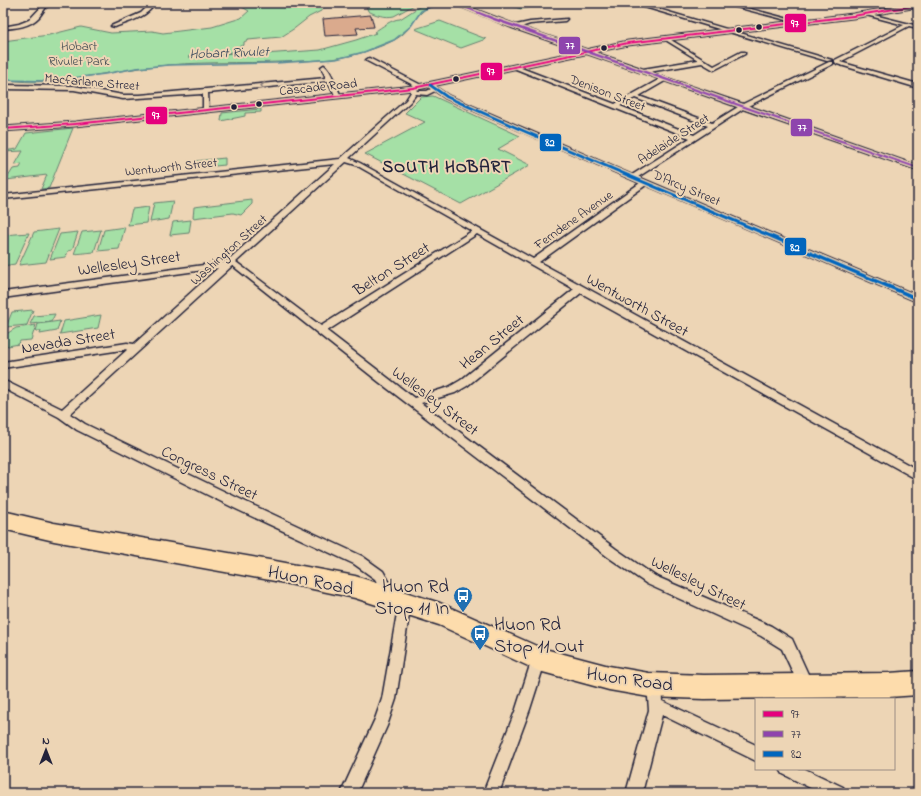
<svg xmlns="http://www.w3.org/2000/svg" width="921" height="796" viewBox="0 0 921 796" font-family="'Indie Flower',sans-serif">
<rect width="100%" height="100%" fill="#edd5b5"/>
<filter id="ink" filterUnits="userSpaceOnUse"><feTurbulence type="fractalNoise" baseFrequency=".025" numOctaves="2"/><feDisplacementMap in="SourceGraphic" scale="8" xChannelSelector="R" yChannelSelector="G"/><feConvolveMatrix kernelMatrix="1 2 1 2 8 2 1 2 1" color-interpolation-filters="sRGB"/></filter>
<g filter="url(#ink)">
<!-- green -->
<path fill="#a5e0a6" stroke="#648170" d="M235,3H364L322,8L321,11L309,17L295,28L281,37L248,40L244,42V45L237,47L233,52L188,57L235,53L236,56L320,50L356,40L376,33L374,32C382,27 392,19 400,19L422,5L429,7C416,14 413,26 402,35C392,43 376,48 364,52C343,59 323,60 301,61C257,64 212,61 168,65C128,68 89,78 48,81C33,83 18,81 3,80V41L49,35L81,27L111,33L152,31L163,33L212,27L241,18L249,11Z
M413,3L416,4L394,16C386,18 375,15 368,11L366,6Z
M489,3H558L521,9L509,5L502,7Z
M440,21L486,39L461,48L415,29Z
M433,96L520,136L498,149L530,165L461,204L365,154L425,122L405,113L421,97Z
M261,109V112L245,113V116L221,121L222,113Z
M73,128L49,188L41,189L47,175L6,180L13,169L20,168L22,164L15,165L23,151L3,152V151L17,149L26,133Z
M225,158V165L195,168V161Z
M252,200V204L241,215L233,213L193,218L194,207Z
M173,201L169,219L150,222L154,203Z
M149,207L146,223L128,225L132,209Z
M191,220L189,233L170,235L173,222Z
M125,227L119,249L98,251L104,230Z
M59,229L46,262L19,265L34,232Z
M101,230L94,252L74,254L82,232Z
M78,232L72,250L68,251L66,257L50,259L60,234Z
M29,233L15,264L3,266V235Z
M33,310L27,325L6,327L12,312Z
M55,314L51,322L30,324L34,316Z
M101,315L98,328L60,334L64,321Z
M60,321L57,331L40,334L41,331H36L38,324Z
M36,325L31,340L20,341L19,344L8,346L3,343V336L16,328Z"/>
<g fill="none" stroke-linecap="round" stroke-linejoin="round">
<!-- stream -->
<path stroke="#5a8b99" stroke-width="1.5" d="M3,80L49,81L105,74L136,68L169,65L276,63L336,59L364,52L394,40L411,26L421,11L440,3"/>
</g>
<!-- building -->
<path fill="#daaa8d" stroke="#22223b" d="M371,15L374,27L356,28L358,34L325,36L323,19Z"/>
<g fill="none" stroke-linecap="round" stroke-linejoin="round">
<!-- minor casing -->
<g stroke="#22223b" stroke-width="3">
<path id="minor" d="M45,3H51C45,7 43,12 39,17C30,27 15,28 3,29V27L19,24L29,20Z
M151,3H155C148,17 128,22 115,27L111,26L141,13Z
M452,3H458L516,25L530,22L567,19L565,21L530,24L521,27L643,69L698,60L664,39L666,37L714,66L741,52H745V54L714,70L702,63L649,72L743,104L829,62H833V64L748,106L918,166V170L743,109L638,177L918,296V302L646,185L539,262L918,470V480L581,293L467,386L455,393L421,403L616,549L655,576L771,626L792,639L813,685L811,690L806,692L801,690L782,649L761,636L647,584L608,557L379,382L233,266H232L70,414L85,424L244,501L362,556L383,571L398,597L397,601L392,603L387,601L375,579L354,564L236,509L77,430L59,417L3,388V380L62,409L128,349L3,368V362L127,343L134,344L218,268L3,298V292L226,262L335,164L3,199V195L340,159L406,100L411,92V87H415L418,91H427L431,89L427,85L430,83L449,96L632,175L690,138L511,67L516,66L615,104L660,79L513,28ZM665,81L738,107L712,123L639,96ZM435,91L445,98L640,183L533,259L360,163L349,158L410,102L416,94L427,95ZM635,98L708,126L694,135L620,106ZM346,162L356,165L472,231L321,326L236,262ZM477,234L574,289L461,380L449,387L414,398L327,331Z
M631,3H638L832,60L827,61Z
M721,3H728L800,22L798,23Z
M866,13L918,26V28L909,26L840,62L918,84V88L837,64L835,62V60L904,25L866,15Z
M369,58L423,86L424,87L419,88L367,61L366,60Z
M324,65C332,71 336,87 341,96L340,97H336L328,81L208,93L209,110L206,112L203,110V95L202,94L123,99L74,90L3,89V85L74,86L123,95H140L326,78L321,67Z
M405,596L410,597L411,602L396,699L387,726L357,793H341L375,719L382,699L399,602L400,597Z
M539,652L544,654L546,659L530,709L499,793H483L516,709L532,659L534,654Z
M654,678L659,680L661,685L662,701L756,745V761L662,715L642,793H626L649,710L647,685L649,680Z
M780,769H805L843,787L845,793H820L783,774Z"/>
</g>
<!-- tertiary casing -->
<g stroke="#22223b" stroke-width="3">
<path id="tertiary" d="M918,3V7L853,18L628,45L413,90L75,126L3,131V127L75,122L413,86L628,41L853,14Z"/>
</g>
<!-- primary casing -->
<g stroke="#22223b" stroke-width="3">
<path id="primary" d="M3,511L54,523L275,561L355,576L440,603L541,648L609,666L649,673L704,675L889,673L918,671V695L889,697L704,699L649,697L609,690L539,671L439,625L355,598L275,581L54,541L3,529Z"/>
</g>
<!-- minor -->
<use href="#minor" fill="#edd5b5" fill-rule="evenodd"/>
<!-- tertiary -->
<use href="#tertiary" fill="#edd5b5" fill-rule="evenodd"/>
<!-- primary -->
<use href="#primary" fill="#fddcac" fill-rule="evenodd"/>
<!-- bus-1 casing -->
<g stroke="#edd5b5" stroke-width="3">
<path id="bus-1" d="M918,4V6L853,17L628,44L413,89L75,125L3,130V128L75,123L413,87L628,42L853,15Z"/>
</g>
<!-- bus-2 casing -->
<g stroke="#edd5b5" stroke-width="3">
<path id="bus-2" d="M453,3H456L495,18L918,167V169L493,20Z"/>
</g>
<!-- bus-3 casing -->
<g stroke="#edd5b5" stroke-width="3">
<path id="bus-3" d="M429,84H431L448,96L525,130L918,297V301L523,132L446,98L429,86Z"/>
</g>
<!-- bus-1 -->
<use href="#bus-1" fill="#e5007d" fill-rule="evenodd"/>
<!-- bus-2 -->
<use href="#bus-2" fill="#8e44ad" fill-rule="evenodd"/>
<!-- bus-3 -->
<use href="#bus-3" fill="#0065bd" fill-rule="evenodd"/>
</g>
<!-- one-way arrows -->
<defs><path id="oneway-chevron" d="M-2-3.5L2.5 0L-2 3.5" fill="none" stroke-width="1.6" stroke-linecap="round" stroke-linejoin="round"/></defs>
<use stroke="#887c78" href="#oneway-chevron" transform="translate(263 86) rotate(174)"/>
</g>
<!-- icons -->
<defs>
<g id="bus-pin" transform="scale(1)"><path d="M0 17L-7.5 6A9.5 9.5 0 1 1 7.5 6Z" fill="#1f6fb2" stroke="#edd5b5"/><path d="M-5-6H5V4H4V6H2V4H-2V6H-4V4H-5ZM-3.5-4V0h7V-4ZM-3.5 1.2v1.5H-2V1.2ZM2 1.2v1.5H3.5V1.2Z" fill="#fff"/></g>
</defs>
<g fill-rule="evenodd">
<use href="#bus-pin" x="463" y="596"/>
<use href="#bus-pin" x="480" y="634"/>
</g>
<!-- markers -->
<g fill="#22223b" stroke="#edd5b5" stroke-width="1.5">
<circle cx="759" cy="27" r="3.5"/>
<circle cx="739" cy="30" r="3.5"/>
<circle cx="604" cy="48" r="3.5"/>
<circle cx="456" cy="79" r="3.5"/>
<circle cx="259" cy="104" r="3.5"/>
<circle cx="234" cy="107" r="3.5"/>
</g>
<g text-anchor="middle" stroke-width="4" stroke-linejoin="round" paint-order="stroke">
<!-- far-park labels -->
<g font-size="13" fill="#3c4850" stroke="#edd5b5">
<text x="79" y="50">Hobart<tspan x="79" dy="15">Rivulet Park</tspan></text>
</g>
<!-- far-street labels -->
<g font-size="13" fill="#22223b" stroke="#edd5b5">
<text transform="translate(92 81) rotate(5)" y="5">Macfarlane Street</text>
<text transform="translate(318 86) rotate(-6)" y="5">Cascade Road</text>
<text transform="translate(608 92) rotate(21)" y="5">Denison Street</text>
<text transform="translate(673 138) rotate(-33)" y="5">Adelaide Street</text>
<text transform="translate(171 166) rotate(-6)" y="5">Wentworth Street</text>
<text transform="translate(687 187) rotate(23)" y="5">D'Arcy Street</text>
<text transform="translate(573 219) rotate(-35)" y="5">Ferndene Avenue</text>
<text transform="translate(228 249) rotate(-42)" y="5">Washington Street</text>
</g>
<!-- far-water labels -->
<g font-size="14" font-style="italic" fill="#35455a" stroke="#edd5b5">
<text transform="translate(229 52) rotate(-2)" y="5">Hobart Rivulet</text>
</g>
<!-- street labels -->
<g font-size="16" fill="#22223b" stroke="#edd5b5">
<text transform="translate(129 262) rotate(-8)" y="6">Wellesley Street</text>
<text transform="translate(391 268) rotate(-32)" y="6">Belton Street</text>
<text transform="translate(638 304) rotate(29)" y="6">Wentworth Street</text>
<text transform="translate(68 340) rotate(-9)" y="6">Nevada Street</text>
<text transform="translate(491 341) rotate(-39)" y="6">Hean Street</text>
<text transform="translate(436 400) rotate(37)" y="6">Wellesley Street</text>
<text transform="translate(210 472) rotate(26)" y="6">Congress Street</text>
<text transform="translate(699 582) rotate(26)" y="6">Wellesley Street</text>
</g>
<!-- far-district labels -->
<g font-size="17" font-weight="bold" letter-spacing="1" fill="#22223b" stroke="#edd5b5">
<text x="447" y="172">SOUTH HOBART</text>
</g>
<!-- near-street labels -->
<g font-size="19" fill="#22223b" stroke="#edd5b5">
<text transform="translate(311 579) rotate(12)" y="7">Huon Road</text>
<text transform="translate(630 678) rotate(8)" y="7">Huon Road</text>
</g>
<!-- near-poi labels -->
<g font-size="19" fill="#22223b" stroke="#edd5b5" text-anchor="end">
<text x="449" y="592">Huon Rd<tspan x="449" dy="22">Stop 11 In</tspan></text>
<text x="494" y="630" text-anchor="start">Huon Rd<tspan x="494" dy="22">Stop 11 Out</tspan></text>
</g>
</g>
<g stroke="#edd5b5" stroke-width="1.5">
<rect x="784" y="13" width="23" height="20" rx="4" fill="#e5007d"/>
<rect x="558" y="36" width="23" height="19" rx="4" fill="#8e44ad"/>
<rect x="480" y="62" width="23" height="19" rx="4" fill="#e5007d"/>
<rect x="145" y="106" width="23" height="19" rx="4" fill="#e5007d"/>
<rect x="790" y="118" width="23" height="19" rx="4" fill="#8e44ad"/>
<rect x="539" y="133" width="23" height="19" rx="4" fill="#0065bd"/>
<rect x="784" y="237" width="23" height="19" rx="4" fill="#0065bd"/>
</g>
<g font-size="11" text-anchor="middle" font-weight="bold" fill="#fff">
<text x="795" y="27">97</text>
<text x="570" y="49">77</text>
<text x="491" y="75">97</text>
<text x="156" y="119">97</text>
<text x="802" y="131">77</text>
<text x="550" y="146">82</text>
<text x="795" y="251">82</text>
</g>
<!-- margin -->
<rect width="921" height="796" fill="none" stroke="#edd5b5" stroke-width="16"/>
<rect x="8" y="8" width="905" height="780" fill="none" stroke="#22223b" stroke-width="1.5" filter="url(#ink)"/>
<!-- legend -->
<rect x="755" y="698" width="140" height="72" fill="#edd5b5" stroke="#9c8d84"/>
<rect x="763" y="711" width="20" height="6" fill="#e5007d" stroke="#9c8d84"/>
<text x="791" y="718" font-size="12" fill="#22223b">97</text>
<rect x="763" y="731" width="20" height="6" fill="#8e44ad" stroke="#9c8d84"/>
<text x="791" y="738" font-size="12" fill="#22223b">77</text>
<rect x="763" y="751" width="20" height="6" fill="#0065bd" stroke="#9c8d84"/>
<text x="791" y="758" font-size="12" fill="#22223b">82</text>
<!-- north arrow -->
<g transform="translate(46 750)" stroke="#edd5b5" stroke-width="3" paint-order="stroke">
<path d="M0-3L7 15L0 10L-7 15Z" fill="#22223b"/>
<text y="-6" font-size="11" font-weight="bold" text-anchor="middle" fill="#22223b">N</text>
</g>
</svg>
